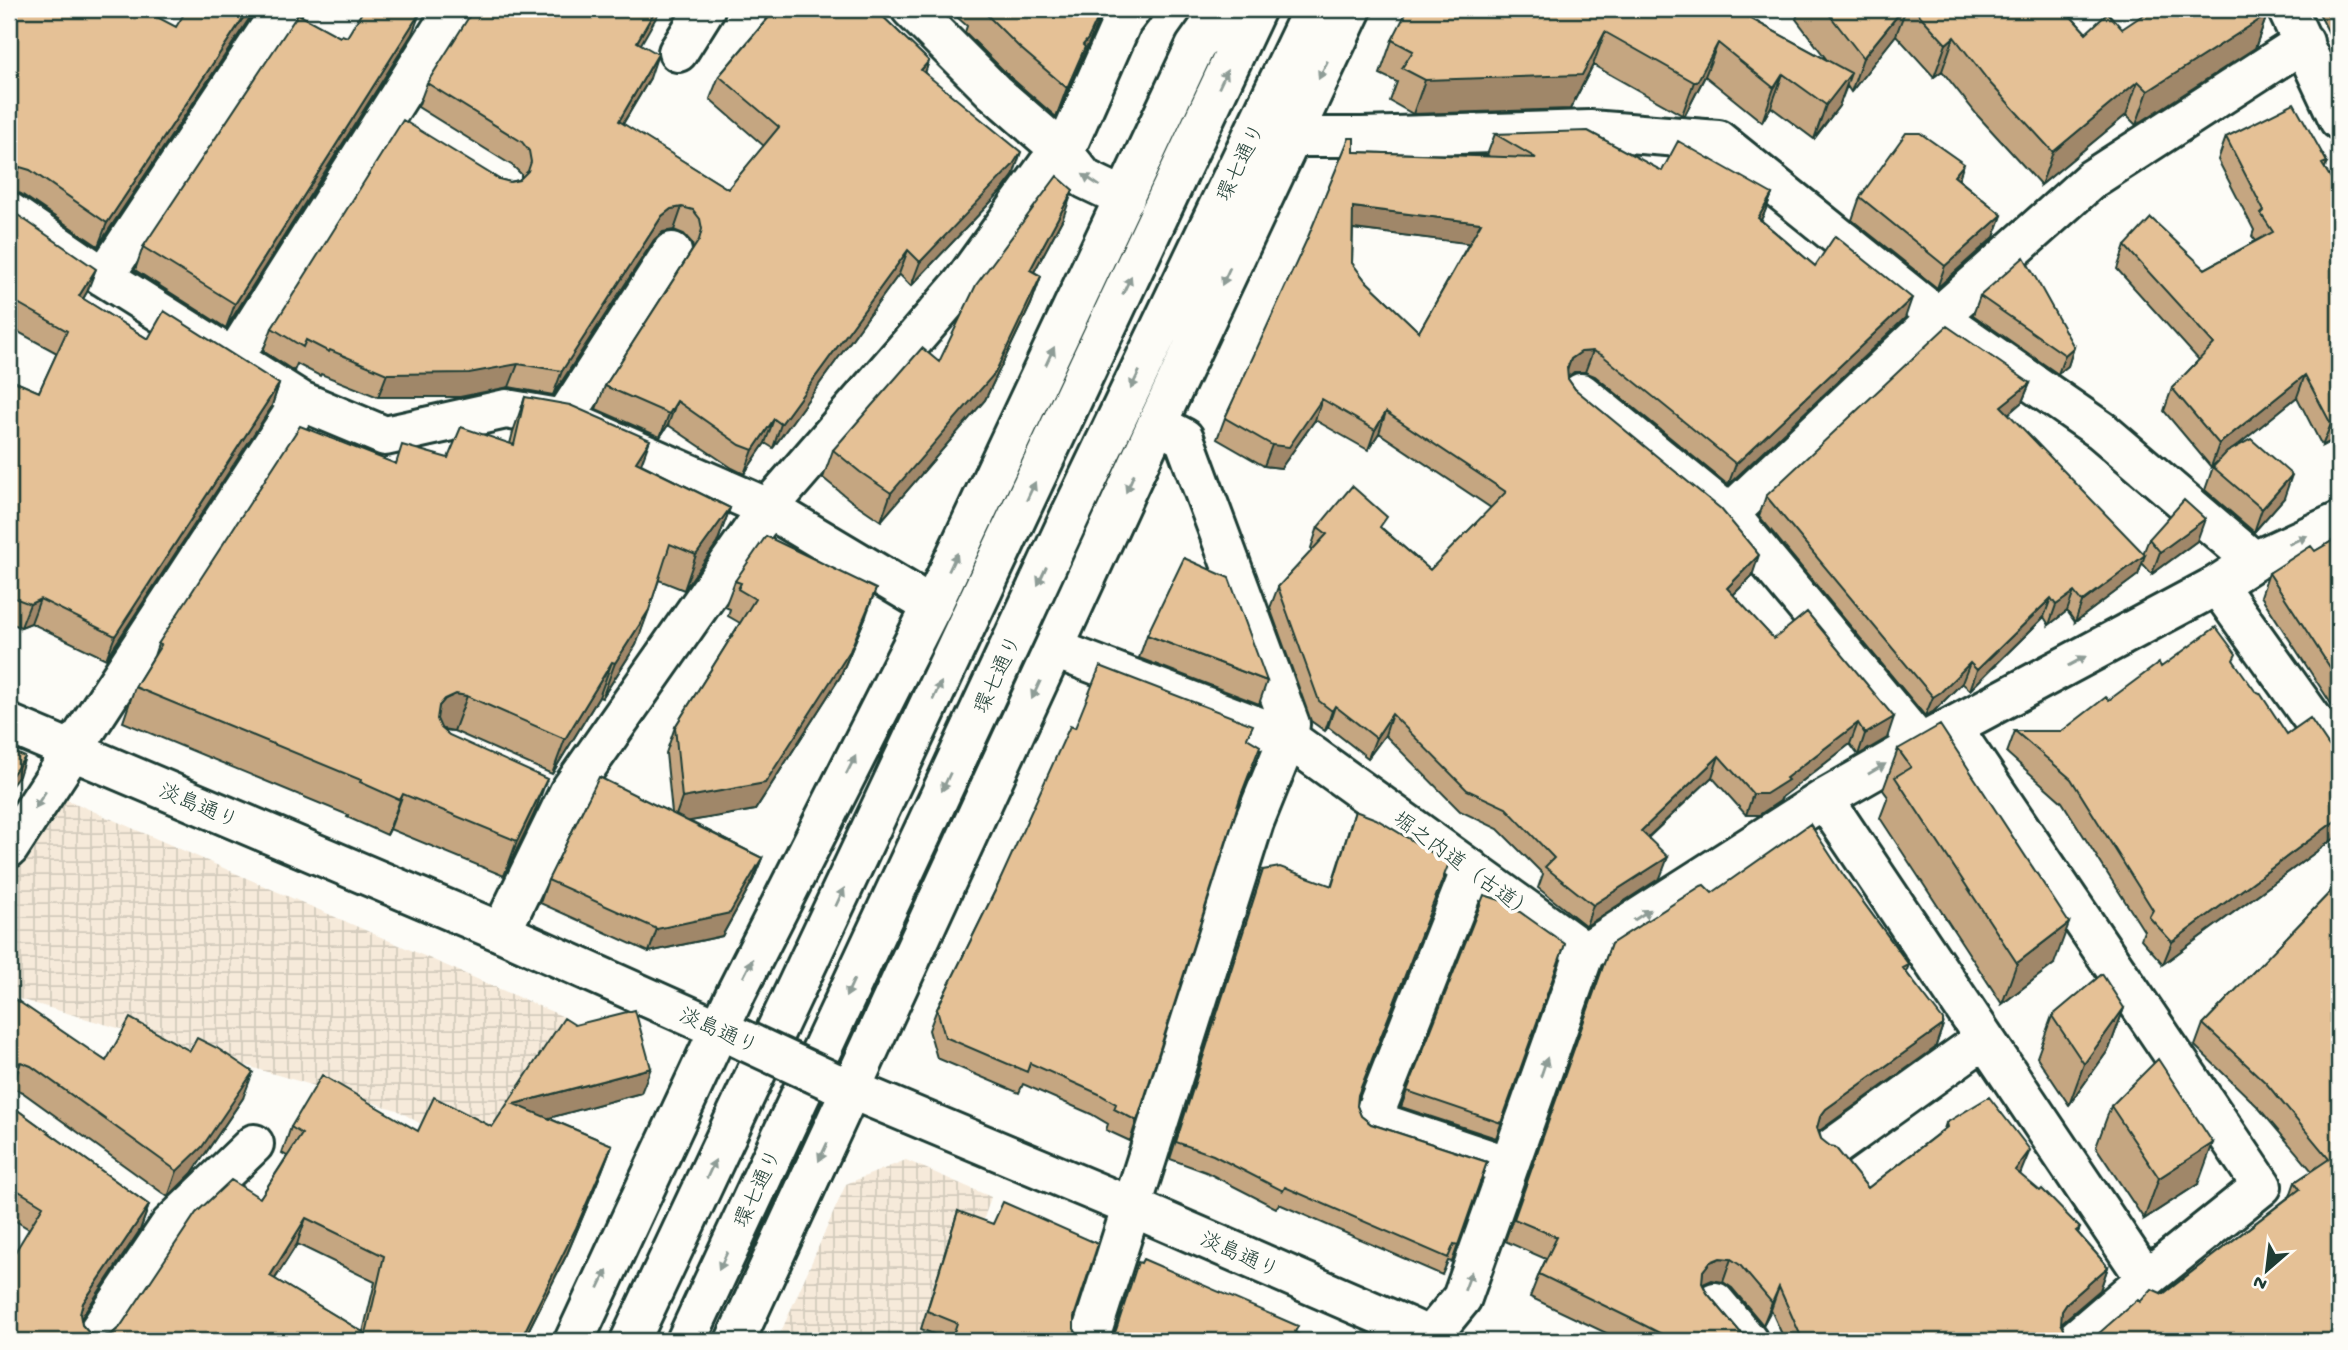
<svg xmlns="http://www.w3.org/2000/svg" width="2348" height="1350" viewBox="0 0 2348 1350" font-family="'Gochi Hand','Klee One',sans-serif">
<defs>
<pattern id="industrial-grid" width="8" height="8" patternUnits="userSpaceOnUse" patternTransform="scale(1.75)"><rect width="8" height="8" fill="#f6eada"/><path d="M0 4h8M4 0v8" fill="none" stroke="#d2cabc"/></pattern>
</defs>
<rect width="100%" height="100%" fill="#fdfcf7"/>
<filter id="ink" filterUnits="userSpaceOnUse"><feTurbulence type="fractalNoise" baseFrequency=".0143" numOctaves="2"/><feDisplacementMap in="SourceGraphic" scale="14" xChannelSelector="R" yChannelSelector="G"/><feConvolveMatrix kernelMatrix="1 2 1 2 8 2 1 2 1" color-interpolation-filters="sRGB"/></filter>
<g filter="url(#ink)">
<!-- industrial -->
<path fill="url(#industrial-grid)" d="M61,797L564,1017L486,1162L397,1110L9,996V878Z
M906,1160L991,1197L944,1341H777L846,1184Z"/>
<g fill="none" stroke-linecap="round" stroke-linejoin="round">
<!-- minor casing -->
<g stroke="#1f3d34" stroke-width="44">
<path id="minor" d="M911,9L994,92L1064,153L1085,179L1125,198
M2287,9L2339,120
M678,52L705,9
M1291,137H1362L1590,130L1718,140L1938,317L2102,431L2254,561
M9,212L104,277L301,401L385,436L506,409L564,419L768,508L932,606
M104,277L282,9
M234,357L454,9
M1581,393L1729,514L1938,317L2092,179L2304,42
M564,419L672,252
M1729,514L1920,744
M2217,585L2339,756
M1055,649L1288,738L1585,952
M1952,727L2262,1186L2146,1279L2074,1341
M1824,799L2146,1279
M9,848L301,401
M1471,869L1372,1120L1509,1166
M501,932L569,792L768,508L962,284L1047,166L1064,153L1122,22L1132,9
M1585,952L1824,799L1920,744L2217,585L2254,561L2339,522
M1831,1149L1984,1039
M1715,1302L1748,1341
M1430,1337L1462,1298L1585,952
M92,1341L170,1225L254,1144
M1089,1341L1254,822L1288,738L1290,724L1184,438L1157,424"/>
</g>
<!-- major casing -->
<g stroke="#1f3d34" stroke-width="44">
<path id="major" d="M9,724L501,932L743,1040
M831,1081L1132,1207L1406,1326L1430,1337L1426,1341
M574,1341L737,991L932,606L1195,47L1222,9
M630,1341L1256,9
M686,1341L1071,514L1313,9
M735,1341L1157,424L1352,9"/>
</g>
<!-- minor -->
<use href="#minor" stroke="#fdfcf7" stroke-width="38"/>
<!-- major -->
<use href="#major" stroke="#fdfcf7" stroke-width="38"/>
<!-- major-bridge casing -->
<g stroke="#1f3d34" stroke-width="44" stroke-linecap="butt">
<path id="major-bridge" d="M745,1041L831,1081"/>
</g>
<!-- major-bridge -->
<use href="#major-bridge" stroke="#fdfcf7" stroke-width="38"/>
</g>
<!-- wall -->
<path fill="#c5a681" stroke="#1f3d34" stroke-width="2" fill-rule="evenodd" d="M9,9L176,27L251,16L98,246L21,194L11,190Z
M756,9H875L929,61L925,73L1013,176L1003,189L911,286L899,274L773,448L765,443L744,474L732,468L668,425L660,437L596,409L605,386L693,249L692,243L684,234L674,230L663,232L654,240L553,395L509,387L460,397H378L321,374L320,376L297,364L294,371L263,351L272,328L499,179L510,182L519,180L521,178V174L513,166L418,107L427,83L641,44L650,78L623,124L728,189L764,146L710,99L719,76L767,19Z
M948,9H1102L1095,29L1056,117L1009,76L965,32L967,26Z
M1733,9L1827,60L1796,19L1800,9H2064L2086,33L2122,29L2267,15L2255,48L2136,125L2126,115L2041,185L1978,116L1942,71L1934,77L1896,35L1851,92L1847,86L1839,106L1814,139L1771,107L1762,122L1705,76L1685,115H1682L1593,65L1570,109L1413,114L1390,101L1397,82L1380,74L1392,40Z
M2317,9H2339V54Z
M412,34L226,328L135,270L143,247L340,37Z
M1495,134L1772,194L1761,220L1815,266L1905,318L1728,485L1595,376L1585,372H1574L1568,377V379L1575,389L1752,576L1733,595L1774,639L1887,738L1858,755L1850,744L1782,797L1780,801L1759,815H1746L1712,777L1648,838L1660,878L1586,926L1538,888L1543,874L1498,829L1460,811L1385,735L1368,758L1328,727L1325,731L1311,721L1270,608L1278,587L1313,550L1311,548L1318,527L1383,529L1430,570L1491,508L1379,433L1368,450L1315,420L1281,468L1264,466L1217,439L1225,418L1354,152L1489,156L1487,155ZM1353,229L1469,243L1419,332L1365,280L1352,263Z
M2226,137L2327,162L2325,168L2339,437L2322,446L2297,397L2234,448L2284,498L2254,532L2205,490L2213,467L2220,459L2211,467L2164,411L2172,388L2199,360L2117,269L2125,246L2205,269L2256,241L2252,236L2254,230L2218,160Z
M1958,179L2002,215L1994,237L1937,288L1852,220L1860,197Z
M9,209L87,292L83,299L148,339L279,384L271,408L106,659L31,623L21,627L9,623V379L39,392L57,353L9,327Z
M1063,218L1034,272L1041,276L1031,304L985,400L881,521L850,500L823,478L833,450L939,362Z
M1980,296L2074,347L2068,366L2058,374L1973,315Z
M2030,383L2022,402L2008,414L2143,554L2149,539L2197,541L2152,574L2142,563L2138,575L2075,622L2067,611L2049,625L2044,617L1970,690L1962,683L1933,712L1925,716L1759,516L1766,496Z
M525,397L641,464L730,508L717,543L684,590L659,580L636,645L602,698L599,697L552,774L454,731L443,730L534,814L504,876L390,829L387,835L347,817L348,815L123,722L135,687L154,656L158,644L395,463L448,458L510,444L513,432Z
M2339,537V716L2261,596L2269,573L2315,551Z
M735,581L866,616L840,677L755,810L689,821L762,858L753,880L722,936L649,952L540,903L548,880L672,813L666,753L675,727L740,623L728,616L730,609L725,607Z
M1147,635L1267,681L1259,704L1139,658Z
M2233,660L2339,835L2163,964L2141,939L2144,931L2062,802L2007,753L2015,731H2062L2161,667Z
M1075,728L1248,739L1253,766L1238,804L1130,1141L1106,1130L1108,1124L1091,1114L1023,1084L1019,1093L937,1058L929,1030L937,1009Z
M1898,749L2054,964L2002,1004L1880,818L1888,797L1883,790Z
M1355,811L1358,1097L1357,1106L1361,1116L1371,1124L1487,1162L1452,1262L1448,1261L1442,1275L1279,1204L1276,1208L1206,1172L1170,1159L1263,870L1331,886Z
M1844,876L1909,965L1906,972L1943,1025L1935,1048L1819,1131L1821,1139L1868,1188L1944,1129L1946,1123L2021,1172L2020,1175L2080,1228L2078,1233L2108,1267L2100,1290L2061,1323L2066,1333L2074,1339L2086,1340L2097,1335L2140,1302L2163,1294L2290,1196L2295,1182L2312,1171L2257,1106L2195,1046L2203,1024L2339,883V1341H1785L1771,1310L1763,1325L1732,1288L1723,1282L1712,1280L1703,1284L1707,1293L1740,1332L1752,1341H1623L1530,1297L1539,1274L1546,1259L1505,1241L1611,944L1712,893Z
M1565,944L1496,1138L1401,1107L1407,1091Z
M9,1008L106,1061L243,1098L192,1173L168,1197L22,1092L12,1088Z
M2124,1008L2109,1049L2069,1105L2037,1057L2052,1016Z
M641,1093L548,1118L612,1145L602,1171L567,1254L523,1341H9L29,1229L9,1217V1104L149,1205L140,1230L81,1319L82,1325L90,1334L101,1337L112,1334L260,1198L287,1156L282,1153L291,1127L418,1131L492,1127ZM297,1244L375,1282L363,1332L275,1279Z
M2111,1106L2198,1184L2144,1219L2096,1147Z
M958,1211L1074,1317V1329L1079,1338L1084,1341H950L921,1329Z"/>
<!-- shaded-wall -->
<path fill="#a08769" stroke="#1f3d34" stroke-width="2" d="M249,9H254L251,16L98,246L107,223Z
M656,9H661L629,65L637,42Z
M1102,9L1095,29L1056,117L1083,45Z
M1903,9H1906L1896,35L1851,92L1863,58Z
M421,11L412,34L226,328L235,304Z
M2267,15L2255,48L2136,125L2148,91Z
M1605,32L1593,65L1570,109L1413,114L1425,80Z
M1954,37L1942,71L1934,77L1946,44Z
M1718,43L1705,76L1685,115H1682L1694,82Z
M658,54L650,78L610,145L619,121Z
M929,61L921,85V70Z
M1851,73L1839,106L1814,139L1826,105Z
M1783,74L1771,107L1762,122L1774,88Z
M2138,81L2126,115L2041,185L2053,152Z
M1021,152L1013,176L1003,189L911,286L920,262Z
M1964,164L1956,187L1954,176Z
M20,167L11,190L9,191V168Z
M1073,190L1063,218L1020,298L1030,270Z
M1772,194L1764,214L1751,239L1758,218Z
M682,207L674,230L663,232L654,240L553,395L562,371L662,216L671,209Z
M1353,207L1481,223L1473,244L1346,228Z
M2002,215L1994,237L1937,288L1945,266Z
M908,250L899,274L773,448L781,424Z
M96,269L87,292L71,319L79,296Z
M1041,276L1031,304L985,400L881,521L891,493Z
M1912,298L1905,318L1728,485L1736,464Z
M2074,347L2068,366L2058,374L2065,355Z
M1593,351L1585,372H1574L1564,380L1571,359L1581,352Z
M518,364L509,387L460,397H378L387,374Z
M2305,375L2297,397L2211,467L2219,444Z
M2030,383L2022,402L1994,426L2001,406Z
M279,384L271,408L106,659L115,636Z
M1322,399L1315,420L1281,468L1264,466L1272,445Z
M677,401L668,425L660,437L669,414Z
M1386,412L1379,433L1368,450L1375,430Z
M774,419L765,443L744,474L753,450Z
M2339,419V437L2322,446L2331,424Z
M650,440L637,475L636,462Z
M2292,475L2284,498L2254,532L2262,509Z
M730,508L717,543L684,590L696,555Z
M2205,519L2197,541L2152,574L2160,552Z
M1759,555L1752,576L1719,609L1727,588Z
M2145,555L2138,575L2075,622L2082,602Z
M876,589L866,616L840,677L755,810L673,824L682,798Z
M2074,592L2067,611L2049,625L2056,605Z
M2051,598L2044,617L1970,690L1977,670Z
M40,599L31,623L21,627L30,604Z
M649,610L636,645L602,698L615,663Z
M612,662L599,697L552,774L565,739Z
M1970,663L1962,683L1933,712L1925,716L1933,697Z
M456,694L467,696L454,731L443,729L433,734L439,706L445,699Z
M1335,706L1328,727L1325,731L1332,711Z
M1392,714L1385,735L1368,758L1376,738Z
M1894,717L1887,738L1858,755L1865,734Z
M1858,723L1850,744L1782,797L1780,801L1759,815H1746L1753,794L1786,778Z
M1719,756L1712,777L1633,851L1641,831Z
M25,757L19,776L9,789V779Z
M547,779L534,814L504,876L517,841Z
M403,794L390,829L387,835L400,800Z
M2339,818V835L2163,964L2172,942Z
M1668,857L1660,878L1586,926L1593,905Z
M762,858L753,880L722,936L649,952L657,929Z
M2069,923L2054,964L2002,1004L2017,963Z
M2124,1008L2109,1049L2069,1105L2084,1064Z
M1943,1025L1935,1048L1818,1132L1811,1139L1820,1117L1826,1109Z
M21,1062L12,1088L9,1089V1065Z
M651,1068L641,1093L505,1130L514,1104Z
M253,1072L243,1098L192,1173L168,1197L177,1171Z
M2213,1143L2198,1184L2144,1219L2159,1178Z
M612,1145L602,1171L567,1254L523,1341H520Z
M2030,1150L2021,1172L2007,1193L2015,1170Z
M149,1205L140,1230L74,1329L83,1303Z
M306,1218L297,1244L260,1302L270,1276Z
M1720,1258L1731,1259L1723,1282L1712,1280L1701,1285L1703,1271L1710,1262Z
M2108,1267L2100,1290L2060,1324L2062,1311L2068,1302Z
M1779,1287L1771,1310L1763,1325L1772,1303Z"/>
<!-- building -->
<path fill="#e5c196" stroke="#1f3d34" stroke-width="2" fill-rule="evenodd" d="M9,9H142L176,27L187,9H249L107,223L30,170L20,167L9,168Z
M364,9H417L421,11L235,304L143,247L298,14L340,37L342,35L347,37Z
M474,9H656L637,42L658,54L619,121L728,189L779,127L719,76L776,9H875L929,61L921,70L1021,152L1012,166L920,262L908,250L781,424L774,419L753,450L740,445L677,401L669,414L605,386L699,240L702,229L700,219L693,210L682,207L671,209L662,216L562,371L518,364L469,373L387,374L330,350L329,352L306,340L303,347L272,328L403,120L499,179L510,182L519,180L528,171L531,162L529,151L522,142L427,83Z
M981,9H1102L1088,39L1083,45L1085,47L1067,88L1019,47Z
M1408,9H1733L1851,73L1826,105L1783,74L1774,88L1718,43L1697,82H1694L1605,32L1582,75L1425,80L1402,68L1413,51L1392,40Z
M1825,9H1903L1863,58Z
M1914,9H2064L2086,33L2108,13L2122,29L2152,9H2262L2267,15L2148,91L2138,81L2053,152L1990,83L1954,37L1946,44Z
M2294,103L2327,162L2322,164L2339,191V197L2338,198L2339,201V419L2331,424L2305,375L2219,444L2172,388L2214,344L2125,246L2151,218L2205,269L2273,232L2261,214L2264,211L2226,137Z
M1588,131L1662,171L1678,141L1772,194L1758,218L1815,266L1835,236L1912,298L1736,464L1602,355L1593,351L1581,352L1571,359L1567,368L1568,379L1575,389L1721,509L1759,555L1727,588L1774,639L1807,612L1894,717L1865,734L1858,723L1786,778L1788,780L1766,794H1753L1719,756L1641,831L1668,857L1593,905L1545,867L1554,858L1506,808L1467,790L1392,714L1376,738L1335,706L1332,711L1319,701L1278,587L1327,534L1318,527L1352,486L1387,517L1380,527L1430,570L1506,492L1386,412L1375,430L1322,399L1289,447L1272,445L1225,418L1308,237L1349,138H1354V152L1536,158L1495,134ZM1353,207L1481,223L1419,332L1365,280L1352,263Z
M1906,133H1920L1964,164L1954,176L2002,215L1945,266L1860,197Z
M1057,176L1073,190L1030,270L1041,276L995,373L891,493L860,472L833,450L922,348L939,362L976,285Z
M9,209L96,269L79,296L148,339L164,311L279,384L115,636L40,599L30,604L9,596V379L39,392L67,331L9,298Z
M2024,257L2074,347L2065,355L1980,296Z
M1947,326L2030,383L2001,406L2145,555L2082,602L2074,592L2056,605L2051,598L1977,670L1970,663L1941,692L1933,697L1766,496Z
M525,397L570,405L650,440L636,462L730,508L696,555L670,544L649,610L615,663L612,662L565,739L467,696L456,694L445,699L439,706L437,719L441,728L449,735L547,779L517,841L403,794L400,800L360,782L361,780L135,687L161,645L158,644L300,426L396,464L402,445L448,458L461,427L514,445Z
M2251,439L2292,475L2262,509L2213,467L2227,452Z
M2184,500L2205,519L2160,552L2149,539Z
M766,536L876,589L850,651L765,783L682,798L675,727L755,599L738,589L741,583L735,581Z
M2339,537V681L2269,573L2311,546L2315,551Z
M1184,558L1229,578L1267,681L1147,635Z
M2216,627L2236,654L2233,660L2255,691L2260,693L2287,734L2310,718L2329,746L2339,754V818L2172,942L2149,917L2153,910L2071,779L2015,731H2062L2106,697L2109,700L2159,663L2161,667Z
M1100,666L1253,725L1247,738L1260,746L1241,795L1137,1121L1114,1109L1116,1104L1099,1094L1030,1063L1027,1072L945,1037L937,1009L997,887L1070,726L1075,728Z
M1940,725L2069,923L2017,963L1895,777L1911,767L1898,749Z
M9,750L25,757L9,779Z
M599,777L762,858L730,913L657,929L548,880Z
M1355,811L1376,819L1449,863L1358,1095L1357,1106L1361,1116L1371,1124L1487,1162L1458,1245L1454,1244L1448,1258L1285,1187L1283,1191L1213,1155L1176,1142L1263,870L1280,867L1332,886Z
M1810,824L1844,876L1909,965L1903,968L1943,1020V1025L1826,1109L1820,1117L1817,1128L1821,1139L1830,1146L1835,1147L1868,1188L1947,1127L1946,1123L1989,1097L2030,1150L2015,1170L2040,1191L2042,1189L2080,1228L2076,1231L2108,1267L2068,1302L2062,1311L2061,1323L2066,1333L2074,1339L2086,1340L2097,1335L2138,1299L2140,1302L2152,1289L2163,1294L2300,1189L2295,1182L2329,1159L2266,1083L2203,1024L2339,883V1341H1803L1779,1287L1772,1303L1740,1265L1731,1259L1720,1258L1710,1262L1703,1271L1702,1283L1707,1293L1740,1332L1753,1339L1752,1341H1675L1640,1323L1539,1274L1557,1237L1514,1219L1611,944L1701,886L1704,885L1712,893Z
M1484,895L1506,902L1565,944L1501,1123L1407,1091Z
M2102,974L2124,1008L2084,1064L2052,1016Z
M15,999L106,1061L130,1018L190,1051L197,1038L217,1048L253,1072L202,1147L177,1171L31,1066L21,1062L9,1065V1008Z
M635,1010L651,1068L514,1104L612,1145L576,1228L520,1341H9V1262L43,1206L9,1185V1104L149,1205L83,1303L80,1314L82,1325L90,1334L101,1337L112,1334L120,1327L196,1213L231,1180L260,1198L302,1134L291,1127L322,1075L418,1131L434,1097L492,1127L564,1018L575,1025ZM306,1218L384,1256L366,1334L270,1276Z
M2158,1059L2213,1143L2159,1178L2111,1106Z
M1003,1202L1098,1244L1074,1317V1329L1079,1338L1084,1341H951L957,1323L927,1311L958,1211L993,1224Z
M1143,1259L1298,1326L1295,1332L1309,1341H1106L1111,1339L1116,1330L1138,1262L1141,1263Z"/>
<!-- one-way arrows -->
<defs><path id="oneway-solid" d="M-6-.8H1V-3.2L6.5 0L1 3.2V.8H-6Z" transform="scale(1.75)"/></defs>
<g fill="#8e9c96">
<use href="#oneway-solid" transform="translate(1323 70) rotate(116)"/>
<use href="#oneway-solid" transform="translate(1223 79) rotate(-65)"/>
<use href="#oneway-solid" transform="translate(1091 180) rotate(-146)"/>
<use href="#oneway-solid" transform="translate(1226 276) rotate(115)"/>
<use href="#oneway-solid" transform="translate(1127 285) rotate(-65)"/>
<use href="#oneway-solid" transform="translate(1050 356) rotate(-65)"/>
<use href="#oneway-solid" transform="translate(1135 380) rotate(116)"/>
<use href="#oneway-solid" transform="translate(1130 483) rotate(114)"/>
<use href="#oneway-solid" transform="translate(1031 491) rotate(-65)"/>
<use href="#oneway-solid" transform="translate(2298 540) rotate(-25)"/>
<use href="#oneway-solid" transform="translate(953 562) rotate(-65)"/>
<use href="#oneway-solid" transform="translate(1042 576) rotate(115)"/>
<use href="#oneway-solid" transform="translate(2077 661) rotate(-28)"/>
<use href="#oneway-solid" transform="translate(1036 690) rotate(115)"/>
<use href="#oneway-solid" transform="translate(937 691) rotate(-65)"/>
<use href="#oneway-solid" transform="translate(851 765) rotate(-63)"/>
<use href="#oneway-solid" transform="translate(1877 769) rotate(-30)"/>
<use href="#oneway-solid" transform="translate(946 782) rotate(115)"/>
<use href="#oneway-solid" transform="translate(40 800) rotate(123)"/>
<use href="#oneway-solid" transform="translate(840 897) rotate(-65)"/>
<use href="#oneway-solid" transform="translate(1642 915) rotate(-33)"/>
<use href="#oneway-solid" transform="translate(748 968) rotate(-63)"/>
<use href="#oneway-solid" transform="translate(850 988) rotate(115)"/>
<use href="#oneway-solid" transform="translate(1544 1067) rotate(-71)"/>
<use href="#oneway-solid" transform="translate(823 1152) rotate(115)"/>
<use href="#oneway-solid" transform="translate(711 1169) rotate(-65)"/>
<use href="#oneway-solid" transform="translate(723 1261) rotate(115)"/>
<use href="#oneway-solid" transform="translate(603 1279) rotate(-65)"/>
<use href="#oneway-solid" transform="translate(1468 1281) rotate(-70)"/>
</g>
</g>
<g text-anchor="middle" stroke-width="7" stroke-linejoin="round" paint-order="stroke">
<!-- street labels -->
<g font-size="21" fill="#1f3d34" stroke="#fdfcf7">
<text transform="translate(1240 162) rotate(-64)" y="7">環七通り</text>
<text transform="translate(997 674) rotate(-65)" y="7">環七通り</text>
<text transform="translate(199 805) rotate(23)" y="7">淡島通り</text>
<text transform="translate(1464 865) rotate(36)" y="7">堀之内道（古道）</text>
<text transform="translate(719 1030) rotate(24)" y="7">淡島通り</text>
<text transform="translate(757 1188) rotate(-65)" y="7">環七通り</text>
<text transform="translate(1240 1254) rotate(24)" y="7">淡島通り</text>
</g>
</g>
<!-- margin -->
<rect width="2348" height="1350" fill="none" stroke="#fdfcf7" stroke-width="35"/>
<rect x="18" y="18" width="2313" height="1315" fill="none" stroke="#1f3d34" stroke-width="2.5" filter="url(#ink)"/>
<!-- north arrow -->
<g transform="translate(2267 1270) rotate(208)" stroke="#fdfcf7" stroke-width="5" paint-order="stroke">
<path d="M0-5L12 26L0 18L-12 26Z" fill="#1f3d34"/>
<text y="-10" font-size="19" font-weight="bold" text-anchor="middle" fill="#1f3d34">N</text>
</g>
</svg>
